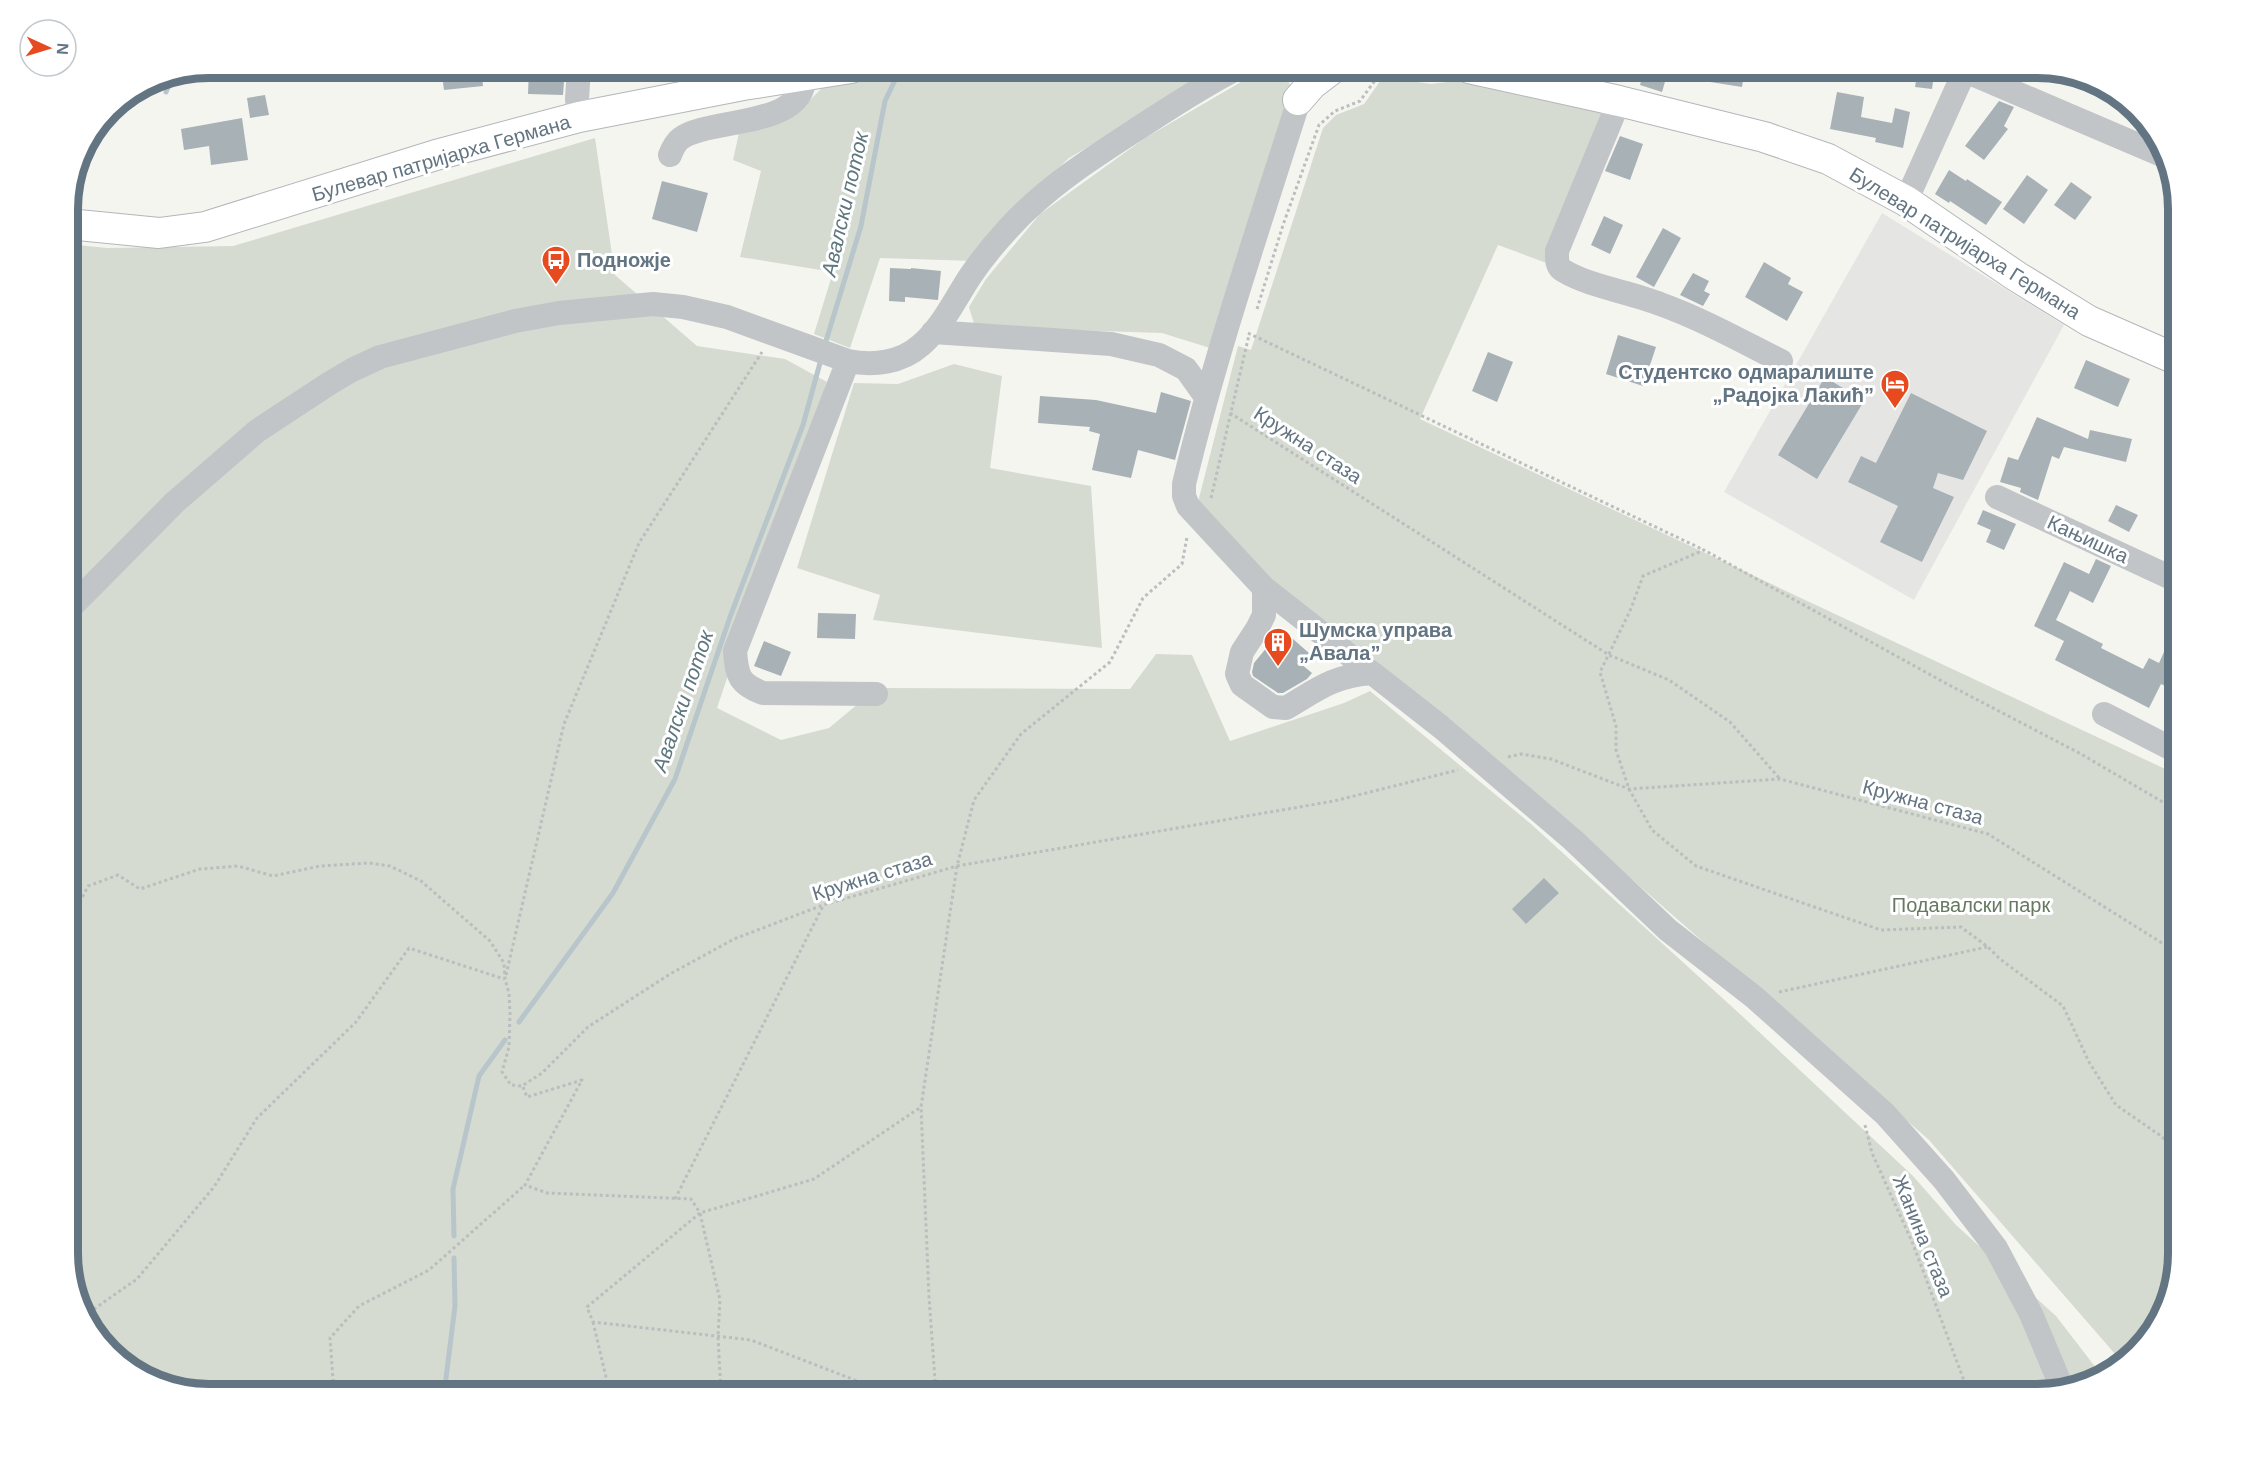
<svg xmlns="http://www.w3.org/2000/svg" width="2246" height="1462" viewBox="0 0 2246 1462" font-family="Arial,sans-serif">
<rect width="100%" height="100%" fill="#f5f5f0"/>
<!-- built -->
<path fill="#e5e6e4" d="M1882,213L2064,325L1914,600L1724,492Z"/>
<!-- green -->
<path fill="#d5dbd1" d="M948,68H1223L1069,158L1006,218L974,261L880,258L850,348L814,334L833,272L740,257L761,171L733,160L740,128L799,111L828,82Z
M1277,70L1287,77L1294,96L1210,348L1162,333L975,327L969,307L986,279L1040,214L1145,138L1253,75Z
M1383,77L1431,84L1473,79L1615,107L1552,265L1498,245L1420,419L2178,775V1254L2155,1332L2122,1362L1929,1140L1458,727L1358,646L1271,581L1198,502L1238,346L1251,350L1323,128L1336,115L1364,104Z
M595,138L615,275L697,346L785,359L827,382L717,708L781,740L829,728L877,688L1130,689L1156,654L1192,655L1230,741L1344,703L1370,691L1531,824L1741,1015L1913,1176L1956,1225L2056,1316L2103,1377L2038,1394H209L130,1371L86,1324L68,1262V244L107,248L233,246Z
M954,364L1002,376L990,468L1091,486L1102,648L873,620L880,595L797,568L854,383L898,384Z"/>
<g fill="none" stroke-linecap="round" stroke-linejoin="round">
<!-- stream -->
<path stroke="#b8c5ca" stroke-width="5" d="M166,92L174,74
M826,341L861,226L885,101L897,76
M519,1022L613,893L675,779L730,617L803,425L820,363
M454,1236L453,1189L479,1076L505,1040
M444,1394L455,1306L454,1258"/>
</g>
<!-- building -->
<path fill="#a8b1b5" d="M441,68H481L483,86L444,90Z
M529,68H565L563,95L528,94Z
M1645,68H1669L1662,92L1640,85Z
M1673,68H1745L1742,87L1672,76Z
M1918,68H1935L1932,89L1915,87Z
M1837,92L1864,97L1861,117L1892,123L1895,108L1910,112L1903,148L1875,142L1876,138L1830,129Z
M265,95L269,115L250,118L247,98Z
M1999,101L2014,107L2004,126L2008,129L1984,160L1965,146Z
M242,118L248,160L211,165L209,146L184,150L181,129Z
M1620,136L1643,144L1630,180L1605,171Z
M1949,170L1966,181L1967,179L2002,202L1986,225L1950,201L1949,203L1935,194Z
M2027,175L2048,190L2024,224L2003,209Z
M662,181L708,193L697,232L652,219Z
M2071,182L2092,197L2075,220L2054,205Z
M1604,216L1623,225L1610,254L1591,245Z
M1663,228L1681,238L1654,287L1636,277Z
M1764,262L1791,278L1788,284L1803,292L1787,321L1745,297Z
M890,268L911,269V268L941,271L938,300L905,297V302L889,301Z
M1693,273L1709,281L1704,291L1710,294L1703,306L1680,295Z
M1618,335L1656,347L1643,386L1606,374Z
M1488,352L1513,362L1497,402L1472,391Z
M2086,360L2130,379L2118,407L2074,388Z
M1825,377L1864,401L1817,479L1778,455Z
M1161,392L1191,401L1175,460L1138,450L1131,478L1092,470L1100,434L1089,431L1090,427L1038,423L1040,396L1096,400L1156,413Z
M1911,393L1987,431L1963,480L1938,473L1933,488L1954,497L1922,562L1880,542L1898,506L1848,482L1861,456L1876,463Z
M2037,417L2088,439L2090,430L2132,439L2126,462L2064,447L2059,459L2052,456L2038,500L2020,492L2021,488L2000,482L2008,457L2018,460Z
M2116,505L2138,515L2129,532L2108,521Z
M1983,510L2016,524L2004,550L1986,542L1991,530L1977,524Z
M2096,559L2111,566L2093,603L2070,591L2056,620L2103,644L2101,648L2143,669L2149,658L2159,663L2178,621V692L2161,684L2149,708L2055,660L2064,641L2034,626L2064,562L2089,574Z
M818,613L856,614L855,639L817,638Z
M1293,639L1309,653L1301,664L1312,673L1307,679L1283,693H1278L1253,676L1252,672L1254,663L1272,641L1283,650Z
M764,641L791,652L781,676L754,666Z
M1544,878L1559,893L1526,924L1512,909Z"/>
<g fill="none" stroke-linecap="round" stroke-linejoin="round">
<!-- major casing -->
<g stroke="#b2b7ba" stroke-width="32">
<path id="major" d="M1469,68L1619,101L1764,137L1828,159L1906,201L2016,276L2089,321L2178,360
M1298,100L1312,84L1333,68
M68,224L159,233L205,227L436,155L579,117L743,85L851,68"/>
</g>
<!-- path -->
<path stroke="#bbbdbf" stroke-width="3" stroke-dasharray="3 3" stroke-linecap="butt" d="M1257,309L1283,225L1319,125L1335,111L1360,101L1384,68L1417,69L1434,72
M1248,333L1704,550
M1230,413L1609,655L1669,680L1730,722L1780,779
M1211,498L1249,335
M1508,757L1521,754L1551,759L1629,789L1780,779L1988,834L2178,953
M2178,811L2081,754L1949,685L1704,550L1643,576L1630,611L1600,672L1616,726V750L1629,789L1652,830L1696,866L1881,930L1961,927L1988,947L2000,959L2063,1006L2089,1062L2116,1105L2161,1136L2178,1151
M68,916L80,902L88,886L118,875L140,889L200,869L238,866L273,876L320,866L369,863L390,866L421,881L490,941L504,963L505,979L509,993L510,1013L509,1047L502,1072L511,1085L522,1086L542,1073L588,1027L670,974L734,939L823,905L957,866L1334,801L1458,770
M506,975L564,724L639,543L762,352
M1779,992L1987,947
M523,1087L527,1097L582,1080L525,1185L547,1193L691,1199L700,1213L587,1307L593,1322L751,1340L891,1394
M1865,1125L1872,1153L1913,1244L1969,1394
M675,1199L823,906
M84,1316L137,1279L214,1187L257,1118L356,1022L409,948L504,979
M593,1322L610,1394
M334,1394L330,1338L359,1306L429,1270L525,1185
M721,1394L718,1336L720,1300L700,1213L814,1179L921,1107
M936,1394L929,1297L921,1107L957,866L974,800L1021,734L1110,662L1143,598L1182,564L1187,537"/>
<!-- minor -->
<path stroke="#c1c5c8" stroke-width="24" d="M1309,68C1266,206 1218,343 1184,484V496L1188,506L1264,588L1441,727L1573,840L1668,930L1754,997L1885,1114L1944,1180L1996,1248L2031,1314L2062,1388
M1965,71L2164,156
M1619,101L1557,251C1557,259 1556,267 1564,271C1591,287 1630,292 1660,304C1702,319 1741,341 1781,361
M579,117L577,99L579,68
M670,155C672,150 675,143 680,139C708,117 807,129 804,75
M1906,201L1966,68
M933,332L1111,344L1159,355L1186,369L1206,397
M848,361L735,651C737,676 739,684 763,693L876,694
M1997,497L2178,581
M1264,588V615L1257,629L1242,652L1237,674L1242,685L1273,707L1286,708C1318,689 1333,676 1372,673
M68,610L175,502L257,431L330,383L352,370L380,357L515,321L559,313L653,304L683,307L727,317L848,361C873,366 901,363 921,345C943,326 955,299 971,275C982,259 995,243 1008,229C1044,189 1089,160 1134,131C1168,109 1202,86 1238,68
M2104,714L2178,752"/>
<!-- major -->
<use href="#major" stroke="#fff" stroke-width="30"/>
</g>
<!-- icons -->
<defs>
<g id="bus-pin" transform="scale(1.5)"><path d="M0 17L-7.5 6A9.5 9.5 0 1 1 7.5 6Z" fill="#e64a1e" stroke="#fff"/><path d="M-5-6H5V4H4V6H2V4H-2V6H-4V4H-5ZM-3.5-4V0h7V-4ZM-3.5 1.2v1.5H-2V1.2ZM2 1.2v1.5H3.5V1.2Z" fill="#fff"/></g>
<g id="hotel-pin" transform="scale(1.5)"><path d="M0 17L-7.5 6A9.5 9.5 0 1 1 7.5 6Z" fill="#e64a1e" stroke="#fff"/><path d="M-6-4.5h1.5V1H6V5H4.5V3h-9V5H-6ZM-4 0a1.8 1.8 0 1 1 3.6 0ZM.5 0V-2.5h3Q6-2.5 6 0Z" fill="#fff"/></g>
<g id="building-pin" transform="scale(1.5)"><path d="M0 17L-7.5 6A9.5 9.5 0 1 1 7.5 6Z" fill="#e64a1e" stroke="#fff"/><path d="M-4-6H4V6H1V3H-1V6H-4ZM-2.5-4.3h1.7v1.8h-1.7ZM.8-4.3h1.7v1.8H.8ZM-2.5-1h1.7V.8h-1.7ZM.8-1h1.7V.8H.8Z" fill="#fff"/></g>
</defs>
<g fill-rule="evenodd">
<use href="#bus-pin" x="556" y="260"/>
<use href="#hotel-pin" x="1895" y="384"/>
<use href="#building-pin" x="1278" y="642"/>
</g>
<g text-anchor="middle" stroke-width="6" stroke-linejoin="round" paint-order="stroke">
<!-- street labels -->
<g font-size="20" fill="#637582" stroke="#fff">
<text transform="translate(441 158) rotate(-16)" y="7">Булевар патријарха Германа</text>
<text transform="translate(1965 243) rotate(32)" y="7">Булевар патријарха Германа</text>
<text transform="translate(1308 445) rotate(33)" y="7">Кружна стаза</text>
<text transform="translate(2088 539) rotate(25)" y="7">Кањишка</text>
<text transform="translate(1923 802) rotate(15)" y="7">Кружна стаза</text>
<text transform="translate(872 876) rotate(-17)" y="7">Кружна стаза</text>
<text transform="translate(1923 1236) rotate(68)" y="7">Жанина стаза</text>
</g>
<!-- poi labels -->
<g font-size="20" font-weight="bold" fill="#637582" stroke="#fff" text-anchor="start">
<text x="577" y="267">Подножје</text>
<text x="1874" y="379" text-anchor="end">Студентско одмаралиште<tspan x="1874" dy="23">„Радојка Лакић”</tspan></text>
<text x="1299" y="637">Шумска управа<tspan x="1299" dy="23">„Авала”</tspan></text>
</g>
<!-- park labels -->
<g font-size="20" fill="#677962" stroke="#fff">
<text x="1971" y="912">Подавалски парк</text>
</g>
<!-- water labels -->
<g font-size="21" font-style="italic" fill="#5e777f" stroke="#fff">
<text transform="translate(845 204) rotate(-77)" y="7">Авалски поток</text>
<text transform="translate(683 701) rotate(-71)" y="7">Авалски поток</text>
</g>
</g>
<!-- crop -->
<path d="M0 0H2246V1462H0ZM209 78H2037A131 131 0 0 1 2168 209V1253A131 131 0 0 1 2037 1384H209A131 131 0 0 1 78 1253V209A131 131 0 0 1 209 78Z" fill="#fff" fill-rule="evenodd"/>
<path fill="none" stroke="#637582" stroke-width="8" d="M209 78H2037A131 131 0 0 1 2168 209V1253A131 131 0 0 1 2037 1384H209A131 131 0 0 1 78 1253V209A131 131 0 0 1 209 78Z"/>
<!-- north arrow -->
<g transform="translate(48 48) rotate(94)"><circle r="28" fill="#ffffff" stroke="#c1c8cd" stroke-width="1.5"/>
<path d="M0-4.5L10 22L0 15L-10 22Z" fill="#e64a1e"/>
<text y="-9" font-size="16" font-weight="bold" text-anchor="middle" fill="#637582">N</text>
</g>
</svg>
